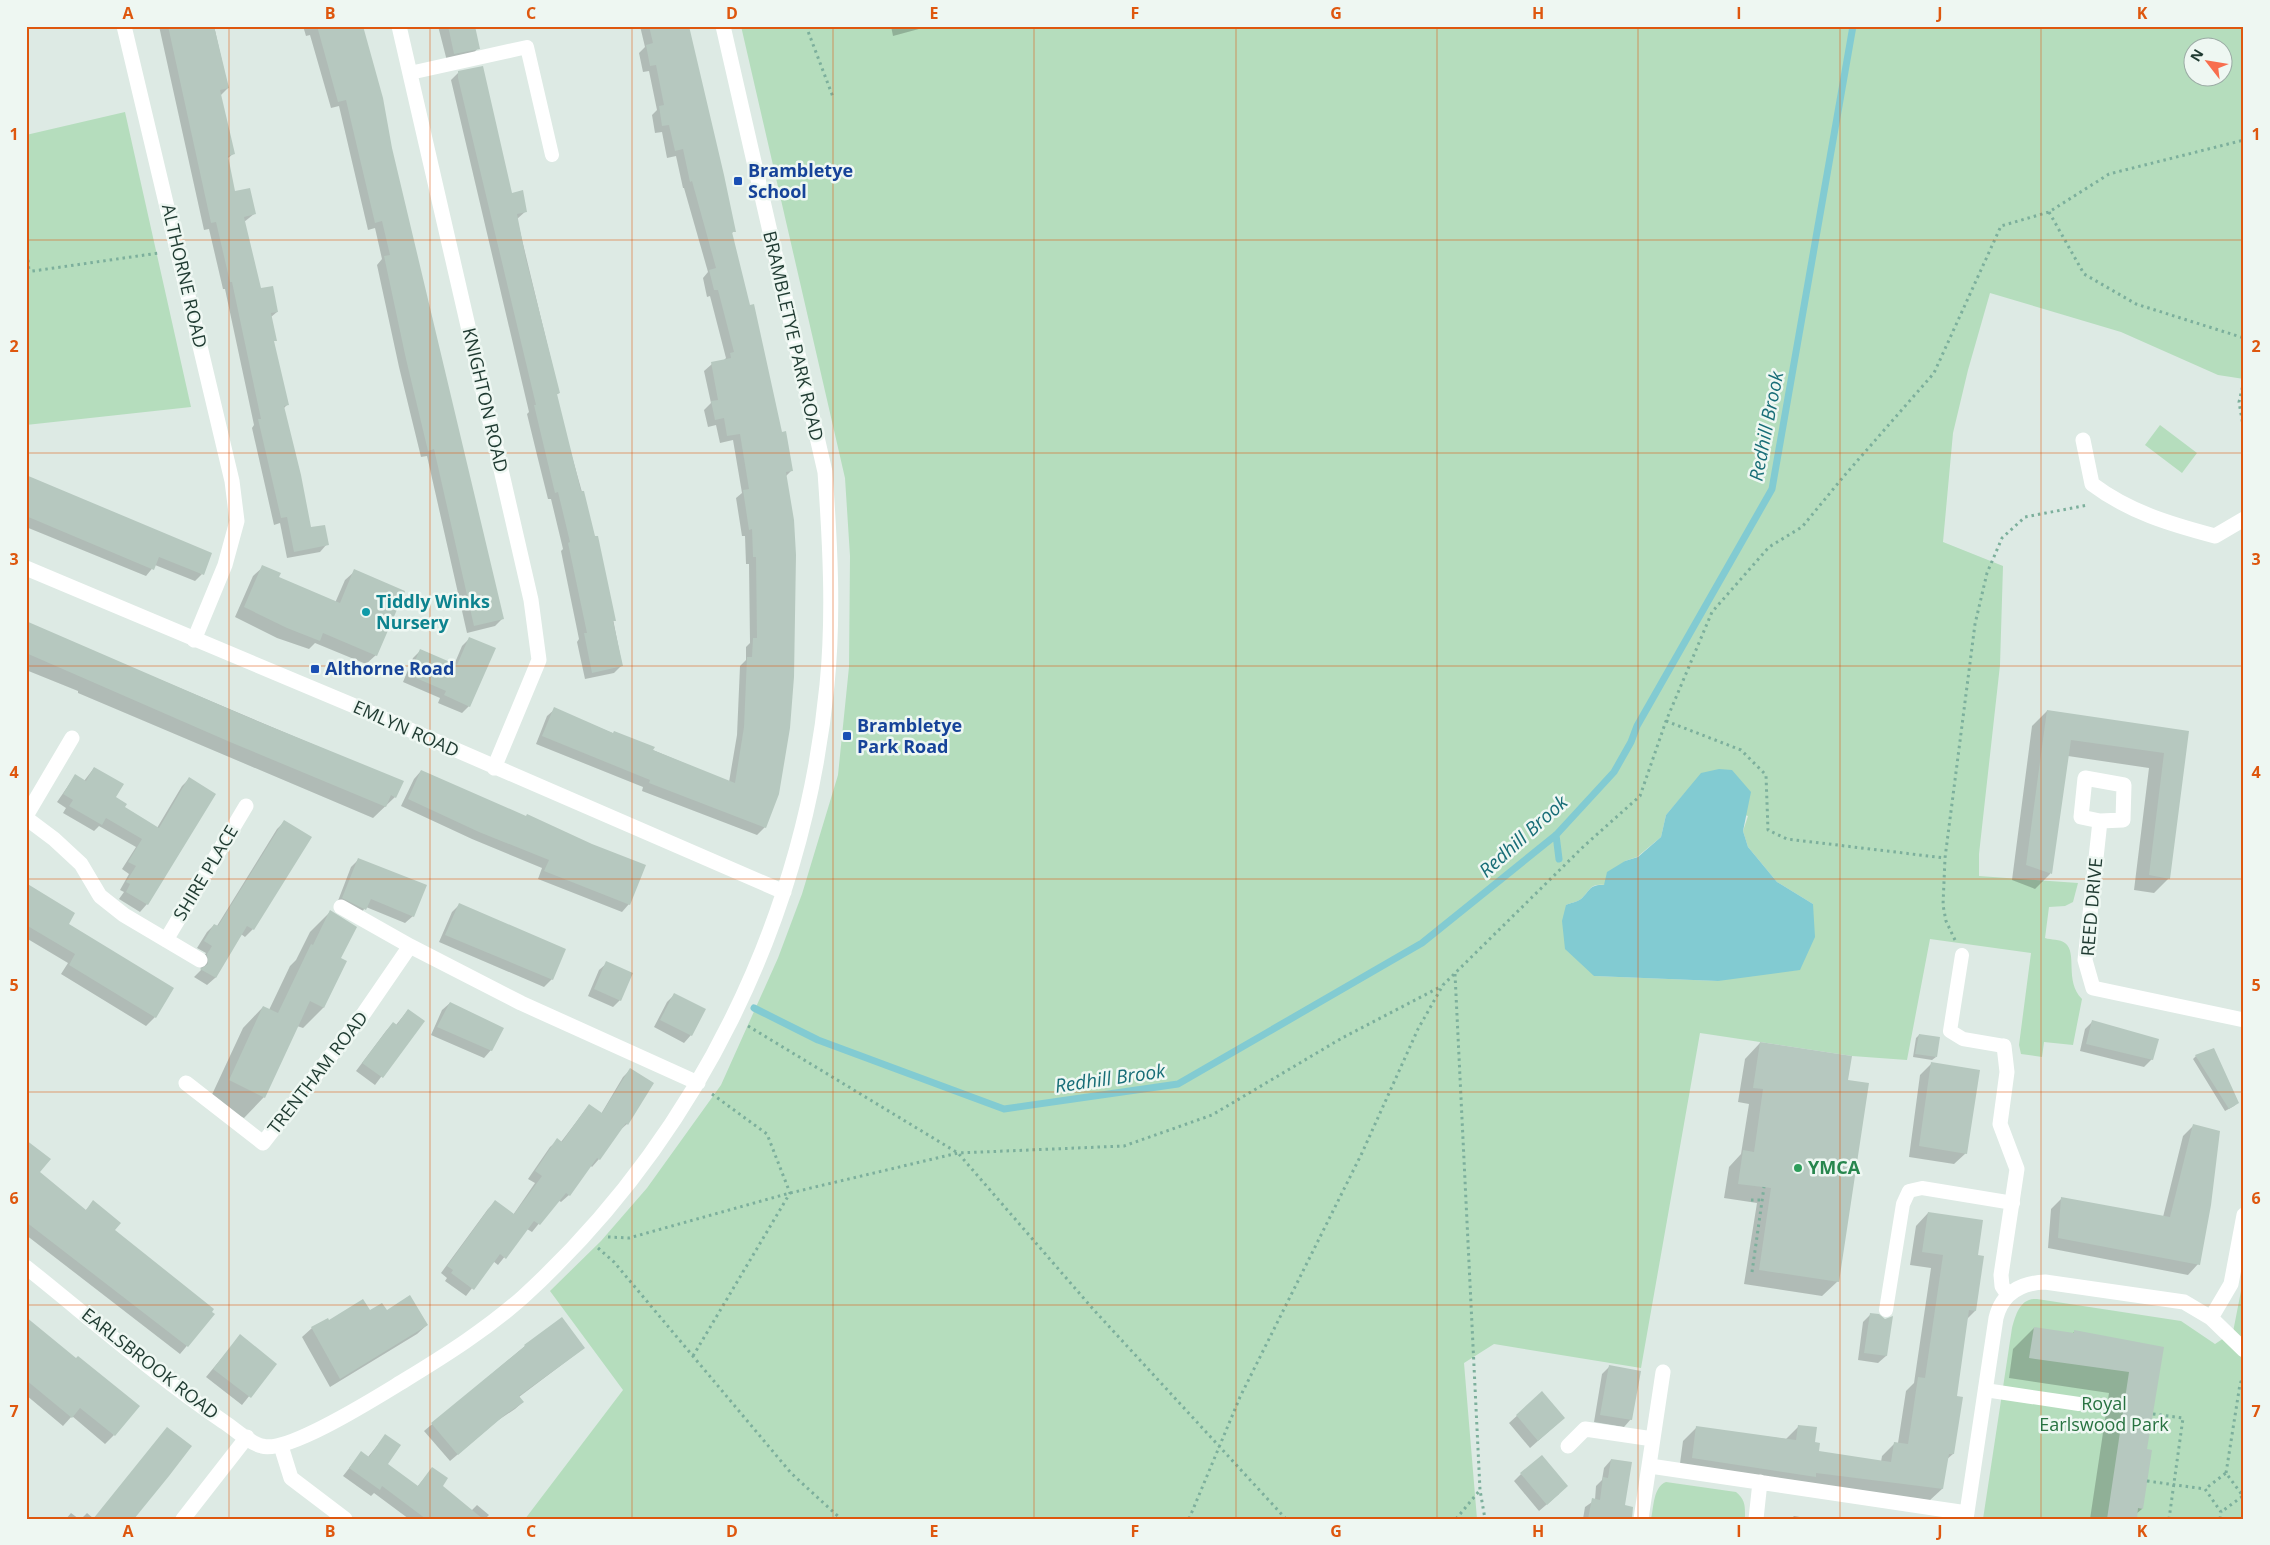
<svg xmlns="http://www.w3.org/2000/svg" width="2270" height="1545" viewBox="0 0 2270 1545" font-family="'Open Sans',sans-serif">
<rect width="100%" height="100%" fill="#ddeae4"/>
<!-- green -->
<path fill="#b5ddbd" fill-rule="evenodd" d="M741,26H2244V379L2218,375L2121,332L1990,293L1968,370L1953,433L1943,542L2003,566L2000,665L1979,854V876L2078,883L2073,902L2065,906L2049,907L2045,938C2051,940 2060,939 2065,943C2078,953 2064,981 2082,999L2073,1045L2044,1042L2042,1057L2021,1054L2019,1045L2031,953L1930,939L1907,1060L1852,1056L1700,1033L1641,1368L1494,1344L1464,1363L1477,1519H525L623,1390L550,1291L601,1241L647,1188L721,1085L778,958L802,894L838,775L849,667L850,556L845,478ZM2192,48H2222V78H2192ZM1684,794L1748,816L1743,831L1748,847L1777,882L1813,904L1718,981L1594,976L1566,905C1570,903 1577,902 1581,899C1590,891 1589,883 1604,885L1625,861L1637,857L1661,837L1666,815Z
M125,112L191,407L26,425V135Z
M2160,425L2197,453L2182,473L2145,445Z
M2241,1291H2244V1519H1983L2012,1328C2016,1314 2020,1298 2037,1299L2181,1321L2215,1344L2233,1332Z
M1666,1482L1736,1492C1746,1500 1745,1507 1745,1519H1651C1654,1507 1653,1487 1666,1482Z"/>
<!-- water -->
<path fill="#82cbd2" d="M1719,769L1732,770L1751,792L1743,831L1748,847L1777,882L1813,904L1815,937L1800,970L1718,981L1594,976L1565,949L1562,921L1566,905C1570,903 1577,902 1581,899C1590,891 1589,884 1604,885L1607,872L1625,861L1638,857L1661,837L1666,815L1701,773Z"/>
<!-- shadow -->
<path fill="#0003" d="M159,26H214L228,88L220,96L233,154L227,159L234,192L254,214L244,222L260,290L277,312L271,317L275,340L273,342L287,405L283,409L310,529L327,544L320,552L287,558L280,523L274,525L252,428L254,425L225,289H223L209,229L204,230Z
M303,26H362L502,619L495,626L467,633L427,456L421,457L399,367L377,265L382,259L375,228L368,230L339,106L331,108L310,35L306,36Z
M438,26H473L478,48L471,56L447,61Z
M640,26H688L734,231L731,234L791,471L786,476L765,827L757,835L642,791L643,787L536,744L547,716L555,709L729,782L737,735L740,666L746,660V647L750,643L749,564H746L745,536H742L736,498L742,493L733,440L720,443L716,425L708,427L704,410L711,403L704,371L712,364L723,361L726,358L710,296L707,297L703,278L708,272L684,188H683L676,156L667,158L662,132L655,133L652,115L657,110L649,71L643,72L639,53L645,47Z
M891,26H930L893,36Z
M458,73L511,194L526,211L517,219L559,393L556,395L569,446L595,538L597,537L622,665L614,673L585,679L577,642L579,639L561,551L563,549L551,499H548L537,455L527,414L529,412L451,80Z
M26,476L202,574L195,581L155,565L146,576L26,527Z
M263,567L277,578L335,603L345,580L355,571L376,655L366,664L315,643L309,649L277,638L235,617L253,576Z
M26,623L402,782L395,797L373,818L78,693V691L26,670Z
M470,638L469,706L462,713L438,703L440,698L403,682L413,658L421,650L454,665L462,646Z
M2047,711L2188,732L2169,878L2154,893L2134,890L2149,768L2068,756L2050,874L2035,889L2012,880L2032,726Z
M94,768L123,808L157,828L182,786L189,779L147,904L140,912L119,899L124,892L120,890L129,874L122,869L136,847L99,826L94,831L63,813L66,808L57,802L75,776L84,781Z
M421,771L629,904L622,912L538,879L542,868L472,839L401,806L414,779Z
M284,822L253,929L245,937L241,934L215,978L207,985L194,977L201,970L200,963L206,953L197,948L207,932L214,925L217,926L277,829Z
M358,860L413,916L405,923L366,907L357,917L336,906L351,867Z
M26,884L155,1017L146,1026L61,974L68,963L26,938Z
M459,905L552,979L544,987L439,942L452,912Z
M330,912L339,959L345,962L323,1008L303,1028L297,1026L264,1097L244,1118L209,1101L243,1028L263,1007L269,1010L290,966L296,960L310,932Z
M607,963L620,1000L613,1007L588,996L599,970Z
M675,994L691,1035L684,1043L654,1027L667,1002Z
M450,1003L491,1050L484,1058L431,1035L442,1010Z
M408,1010L423,1021L375,1085L356,1071L386,1031L393,1023L396,1025Z
M2092,1022L2152,1059L2144,1067L2080,1051L2085,1029Z
M1919,1035L1936,1057L1932,1060L1913,1057L1916,1038Z
M1760,1043L1847,1081L1838,1281L1822,1296L1744,1284L1757,1203L1724,1198L1729,1167L1741,1154L1749,1104L1738,1102L1745,1059Z
M2196,1056L2237,1103L2234,1106L2225,1111L2193,1059Z
M1932,1063L1966,1153L1954,1164L1909,1157L1920,1075Z
M630,1070L627,1124L619,1131L599,1159L592,1167L590,1165L569,1195L561,1202L558,1200L532,1232L527,1229L498,1265L493,1261L466,1296L445,1281L447,1278L441,1273L488,1209L495,1202L513,1215L535,1183L528,1179L550,1147L558,1140L561,1142L589,1105L601,1114L623,1077Z
M2194,1125L2198,1264L2188,1275L2048,1248L2051,1209L2062,1198L2163,1217L2183,1136Z
M26,1141L39,1172L85,1211L94,1202L114,1230L213,1315L180,1354L26,1235Z
M1928,1213L1977,1256L1975,1311L1967,1319L1955,1398L1953,1454L1946,1460L1942,1489L1929,1501L1679,1471L1683,1441L1696,1428L1786,1439L1799,1426L1813,1443L1817,1453L1881,1462L1882,1456L1895,1443H1898L1906,1391L1914,1383L1931,1268L1910,1265L1916,1226Z
M386,1311L427,1325L417,1334L330,1387L302,1337L312,1328L329,1322L370,1312Z
M1871,1314L1885,1320L1891,1318L1886,1356L1878,1363L1858,1360L1863,1322Z
M26,1320L114,1435L105,1444L72,1416L63,1426L26,1395Z
M2034,1328L2072,1334L2075,1331L2162,1348L2145,1450L2142,1509L2136,1514V1519H2090L2109,1393L2009,1378L2013,1349Z
M240,1336L275,1364L242,1405L206,1377Z
M525,1346L584,1348L519,1397L523,1402L515,1409L497,1421L450,1461L424,1431Z
M1609,1367L1631,1419L1624,1427L1594,1422L1602,1374Z
M1542,1393L1556,1425L1530,1448L1509,1423Z
M385,1436L387,1464L417,1487L432,1469L441,1486L471,1511L477,1505L489,1515L485,1519H409L374,1493L371,1496L343,1476L361,1453L368,1457Z
M1611,1460L1621,1519H1583L1585,1507L1595,1500L1596,1486L1602,1480L1604,1468Z
M1521,1474L1559,1494L1539,1511L1514,1481Z
M71,1513L79,1519H66Z
M87,1513L94,1519H132H81Z
M1794,1516L1812,1519H1791Z"/>
<g fill="none" stroke-linecap="round" stroke-linejoin="round">
<!-- stream -->
<path stroke="#82cbd2" stroke-width="7" d="M1556,835L1559,859
M754,1008L818,1040L1004,1109L1178,1084L1422,943L1556,835L1614,772L1631,742L1637,726L1772,489L1853,26"/>
</g>
<!-- building -->
<path fill="#b6c8bf" d="M168,26H214L229,88L220,90L235,154L228,156L235,191L250,188L256,214L244,217L261,288L273,286L278,312L271,313L277,341H274L289,405L284,406L301,475L311,527L325,525L329,545L294,552L287,517L281,518L258,419H261L232,282H230L216,222L211,223Z
M317,26H363L383,98L392,148L504,619L474,626L434,449L428,451L406,359L384,256L390,255L382,221L375,223L346,100L338,102Z
M448,26H475L480,49L454,54Z
M649,26H689L724,175L736,232H732L750,305L754,304L782,432L786,431L793,471L786,472L794,520L796,555L794,677L790,728L779,794L766,828L649,783L650,780L542,736L554,707L613,733L614,731L655,747L653,750L735,783L744,727L747,657H752L753,638H757L756,557H753L752,529L749,530L743,490L749,489L740,434L727,436L724,418L715,420L711,401L718,400L711,362L731,358L730,353L734,352L718,290H714L709,270L716,268L692,181L690,182L683,149L675,151L669,125L662,126L659,106L664,105L656,65L650,66L646,45L653,43Z
M483,66L512,193L523,190L527,212L517,214L526,259L560,393L557,394L581,491H584L595,536H598L616,621H613L623,666L592,673L584,633H587L568,543L570,542L558,492L555,493L544,447L534,405H536L458,78V71Z
M26,475L212,553L204,575L159,557L154,570L26,516Z
M262,565L281,573L279,577L340,603L354,569L405,591L377,656L323,633L320,641L287,628L244,607Z
M26,621L250,718L404,781L396,798L391,795L386,807L230,742L26,653Z
M469,637L496,648L470,707L444,695L446,691L409,675L420,649L457,665Z
M2047,710L2189,731L2170,879L2149,875L2164,753L2071,740L2052,874L2026,865Z
M94,767L124,784L116,797L127,804L125,807L159,828L189,777L216,794L148,905L126,892L130,884L126,882L136,866L128,862L142,839L106,818L102,825L69,806L73,800L63,794L75,774L86,781Z
M421,770L526,816L527,814L592,844L646,865L630,905L544,871L549,860L479,832L408,799Z
M284,820L312,837L254,930L247,926L216,978L200,969L208,964L207,954L212,946L204,941L214,924L218,926Z
M358,858L427,885L414,917L371,899L366,910L342,898Z
M26,883L75,913L69,924L174,988L156,1018L69,965L75,954L26,925Z
M459,903L566,949L553,980L445,935Z
M330,910L357,927L341,958L347,961L324,1008L310,1001L265,1098L229,1080L263,1006L278,1013L311,944L313,945Z
M606,961L633,973L621,1001L594,989Z
M674,993L706,1009L692,1036L660,1020Z
M450,1002L504,1028L492,1051L437,1027Z
M408,1009L425,1021L383,1078L362,1063L393,1022L397,1025Z
M2092,1020L2159,1039L2153,1060L2086,1044Z
M1919,1034L1940,1037L1937,1057L1915,1054Z
M1760,1042L1852,1056L1848,1080L1869,1083L1839,1282L1759,1270L1771,1188L1738,1184L1743,1150L1754,1152L1763,1089L1753,1088Z
M2214,1048L2239,1103L2229,1109L2195,1055Z
M1931,1062L1980,1070L1967,1154L1919,1146Z
M630,1068L654,1083L628,1125L626,1123L600,1160L597,1158L570,1196L566,1193L540,1225L534,1221L506,1259L500,1254L474,1290L451,1273L453,1270L447,1266L495,1200L514,1214L542,1176L535,1171L557,1138L562,1142L589,1104L602,1113Z
M2193,1124L2220,1131L2211,1205L2200,1265L2058,1238L2061,1197L2170,1217Z
M26,1140L51,1159L40,1172L86,1210L93,1200L121,1223L115,1230L214,1309L212,1312L215,1314L188,1347L26,1222Z
M1928,1212L1983,1220L1978,1255L1984,1256L1976,1311L1969,1310L1957,1396L1963,1397L1954,1454H1949L1943,1489L1816,1473V1477L1692,1458L1696,1426L1796,1440L1798,1425L1817,1427L1815,1442L1820,1443L1819,1451L1891,1462L1894,1442L1908,1444L1918,1377L1925,1378L1943,1255L1922,1252Z
M410,1295L428,1325L340,1379L311,1327L328,1318L329,1320L363,1299L370,1310L382,1303L387,1310Z
M1870,1313L1879,1314L1885,1319L1893,1316L1887,1356L1864,1353Z
M26,1317L76,1358L78,1356L140,1406L115,1436L80,1408L72,1418L26,1380Z
M562,1317L585,1348L519,1396L524,1402L506,1414L458,1455L431,1423L525,1346L524,1345Z
M2034,1327L2074,1333V1330L2164,1347L2147,1449L2152,1450L2143,1509L2138,1508L2137,1519H2107L2129,1372L2029,1358Z
M240,1334L277,1364L251,1398L213,1369Z
M1609,1365L1641,1371L1632,1420L1600,1415Z
M1542,1391L1565,1418L1538,1441L1516,1415Z
M167,1427L192,1446L169,1476L134,1519H93Z
M385,1434L401,1445L388,1464L418,1486L432,1467L448,1478L443,1486L483,1519H426L382,1486L380,1490L349,1468L361,1451L369,1457Z
M1542,1455L1568,1486L1547,1505L1520,1473Z
M1611,1459L1632,1462L1625,1505L1633,1507L1632,1519H1588L1592,1498L1600,1500L1603,1477L1608,1478Z"/>
<g fill="none" stroke-linecap="round" stroke-linejoin="round">
<!-- path -->
<path stroke="#7caf9c" stroke-width="3" stroke-dasharray="2.5 4" stroke-linecap="butt" d="M806,26L833,97
M2049,212L2084,274L2136,304L2244,338
M28,260L29,271
M26,272L159,253
M2244,381L2239,402L2244,431
M1666,721L1741,750L1766,775L1768,830L1787,839L1945,858
M1955,940L1946,921L1943,905L1945,858L1975,624L1987,573L2002,538L2025,517L2088,505
M1455,974L1480,1490L1485,1519
M748,1026L958,1153L1093,1309L1286,1519
M1751,1200H1762
M608,1237L629,1238L790,1193L958,1153L1124,1146L1212,1115L1342,1038L1442,986
M598,1248L614,1262L791,1473L841,1519
M1752,1272L1764,1187
M693,1356L790,1193L767,1134L712,1094
M2153,1414L2183,1418L2169,1519
M2226,1473L2240,1384L2244,1375
M2147,1481L2205,1489
M1189,1519L1240,1397L1362,1153L1418,1029L1443,985L1584,846L1640,796L1666,721L1712,612L1769,547L1802,527L1844,476L1934,373L2001,226L2049,212L2109,174L2244,140
M1456,1519L1480,1490
M2220,1519L2221,1512L2205,1489L2226,1473L2243,1496L2221,1512"/>
<!-- lane -->
<path stroke="#fff" stroke-width="14" d="M410,73L527,47L552,155
M1962,955L1950,1031L1963,1039L2004,1046
M1886,1310L1903,1204L1909,1191L1922,1188L2013,1203
M1985,1390L2079,1404"/>
<!-- street -->
<path stroke="#fff" stroke-width="15" d="M124,26L232,481L237,521L225,565L194,640
M399,26L531,600L539,660L494,768
M2083,440L2092,484C2129,512 2170,524 2215,536L2244,519
M26,568L364,710L784,892
M2085,778L2124,785L2123,820L2100,821L2081,817Z
M26,816L72,738
M26,818L54,839L81,864L100,896L124,915L200,960
M2100,821L2085,960L2093,988L2244,1020
M341,907L410,946
M166,940L246,806
M2004,1046L2007,1072L2000,1124L2017,1169L2001,1275L2002,1286L2008,1295
M186,1083L263,1143L364,1013L410,946L521,1003L698,1083
M26,1267C91,1319 155,1375 224,1422C235,1429 249,1443 262,1446C288,1454 380,1395 405,1380C446,1355 487,1329 523,1297C697,1138 804,919 827,685C834,615 830,542 825,472L723,26
M2211,1318L2231,1284L2244,1215
M281,1446L291,1478L345,1519
M1568,1446L1585,1429L1653,1439
M1650,1466L1967,1513
M183,1519L247,1437
M1641,1519L1663,1372
M1756,1519L1760,1482
M1966,1519L1996,1318C2002,1293 2021,1283 2045,1282L2184,1302L2211,1318L2244,1350"/>
</g>
<!-- grid -->
<path fill="none" stroke="#de570e" stroke-width="1" stroke-opacity="0.55" d="M229,26V1519M430,26V1519M632,26V1519M833,26V1519M1034,26V1519M1236,26V1519M1437,26V1519M1638,26V1519M1840,26V1519M2041,26V1519M26,240H2244M26,453H2244M26,666H2244M26,879H2244M26,1092H2244M26,1305H2244"/>
<!-- markers -->
<g fill="#1a4fb4" stroke="#eef7f2" stroke-width="2">
<rect x="733" y="176" width="10" height="10" rx="2.5"/>
<rect x="310" y="664" width="10" height="10" rx="2.5"/>
<rect x="842" y="731" width="10" height="10" rx="2.5"/>
</g>
<circle fill="#0f9aa8" stroke="#eef7f2" stroke-width="2" cx="366" cy="612" r="5"/>
<circle fill="#2e9e5b" stroke="#eef7f2" stroke-width="2" cx="1798" cy="1168" r="5"/>
<g text-anchor="middle" stroke-width="5" stroke-linejoin="round" paint-order="stroke">
<!-- transit labels -->
<g font-size="18" font-weight="bold" fill="#164399" stroke="#eef7f2" text-anchor="start">
<text x="748" y="177">Brambletye<tspan x="748" dy="21">School</tspan></text>
<text x="325" y="675">Althorne Road</text>
<text x="857" y="732">Brambletye<tspan x="857" dy="21">Park Road</tspan></text>
</g>
<!-- street labels -->
<g font-size="18" fill="#1f3a31" stroke="#eef7f2">
<text transform="translate(184 276) rotate(77)" y="6">ALTHORNE ROAD</text>
<text transform="translate(793 336) rotate(77)" y="6">BRAMBLETYE PARK ROAD</text>
<text transform="translate(485 400) rotate(77)" y="6">KNIGHTON ROAD</text>
<text transform="translate(406 729) rotate(24)" y="6">EMLYN ROAD</text>
<text transform="translate(206 873) rotate(-59)" y="6">SHIRE PLACE</text>
<text transform="translate(2092 907) rotate(-85)" y="6">REED DRIVE</text>
<text transform="translate(318 1073) rotate(-52)" y="6">TRENTHAM ROAD</text>
<text transform="translate(150 1364) rotate(38)" y="6">EARLSBROOK ROAD</text>
</g>
<!-- culture labels -->
<g font-size="18" font-weight="bold" fill="#0d838f" stroke="#eef7f2" text-anchor="start">
<text x="376" y="608">Tiddly Winks<tspan x="376" dy="21">Nursery</tspan></text>
</g>
<!-- leisure labels -->
<g font-size="18" font-weight="bold" fill="#27864d" stroke="#eef7f2" text-anchor="start">
<text x="1808" y="1174">YMCA</text>
</g>
<!-- park labels -->
<g font-size="18" fill="#277240" stroke="#eef7f2">
<text x="2104" y="1410">Royal<tspan x="2104" dy="21">Earlswood Park</tspan></text>
</g>
<!-- water labels -->
<g font-size="19" font-style="italic" fill="#176d77" stroke="#eef7f2">
<text transform="translate(1766 426) rotate(-79)" y="7">Redhill Brook</text>
<text transform="translate(1523 836) rotate(-42)" y="7">Redhill Brook</text>
<text transform="translate(1110 1078) rotate(-8)" y="7">Redhill Brook</text>
</g>
</g>
<!-- border -->
<rect width="2270" height="1545" fill="none" stroke="#eef7f2" stroke-width="55"/>
<!-- north arrow -->
<g transform="translate(2208 62) rotate(301)"><circle r="24" fill="#eef7f2" stroke="#9baba5"/>
<path d="M0-4L9 19L0 12L-9 19Z" fill="#f86e4e"/>
<text y="-8" font-size="14" font-weight="bold" text-anchor="middle" fill="#1f3a31">N</text>
</g>
<rect x="28" y="28" width="2214" height="1490" fill="none" stroke="#de570e" stroke-width="2"/>
<g font-size="16" text-anchor="middle" font-weight="bold" fill="#de570e">
<text x="128" y="19">A</text>
<text x="330" y="19">B</text>
<text x="531" y="19">C</text>
<text x="732" y="19">D</text>
<text x="934" y="19">E</text>
<text x="1135" y="19">F</text>
<text x="1336" y="19">G</text>
<text x="1538" y="19">H</text>
<text x="1739" y="19">I</text>
<text x="1940" y="19">J</text>
<text x="2142" y="19">K</text>
<text x="14" y="140">1</text>
<text x="2256" y="140">1</text>
<text x="14" y="352">2</text>
<text x="2256" y="352">2</text>
<text x="14" y="565">3</text>
<text x="2256" y="565">3</text>
<text x="14" y="778">4</text>
<text x="2256" y="778">4</text>
<text x="14" y="991">5</text>
<text x="2256" y="991">5</text>
<text x="14" y="1204">6</text>
<text x="2256" y="1204">6</text>
<text x="14" y="1417">7</text>
<text x="2256" y="1417">7</text>
<text x="128" y="1537">A</text>
<text x="330" y="1537">B</text>
<text x="531" y="1537">C</text>
<text x="732" y="1537">D</text>
<text x="934" y="1537">E</text>
<text x="1135" y="1537">F</text>
<text x="1336" y="1537">G</text>
<text x="1538" y="1537">H</text>
<text x="1739" y="1537">I</text>
<text x="1940" y="1537">J</text>
<text x="2142" y="1537">K</text>
</g>
</svg>
